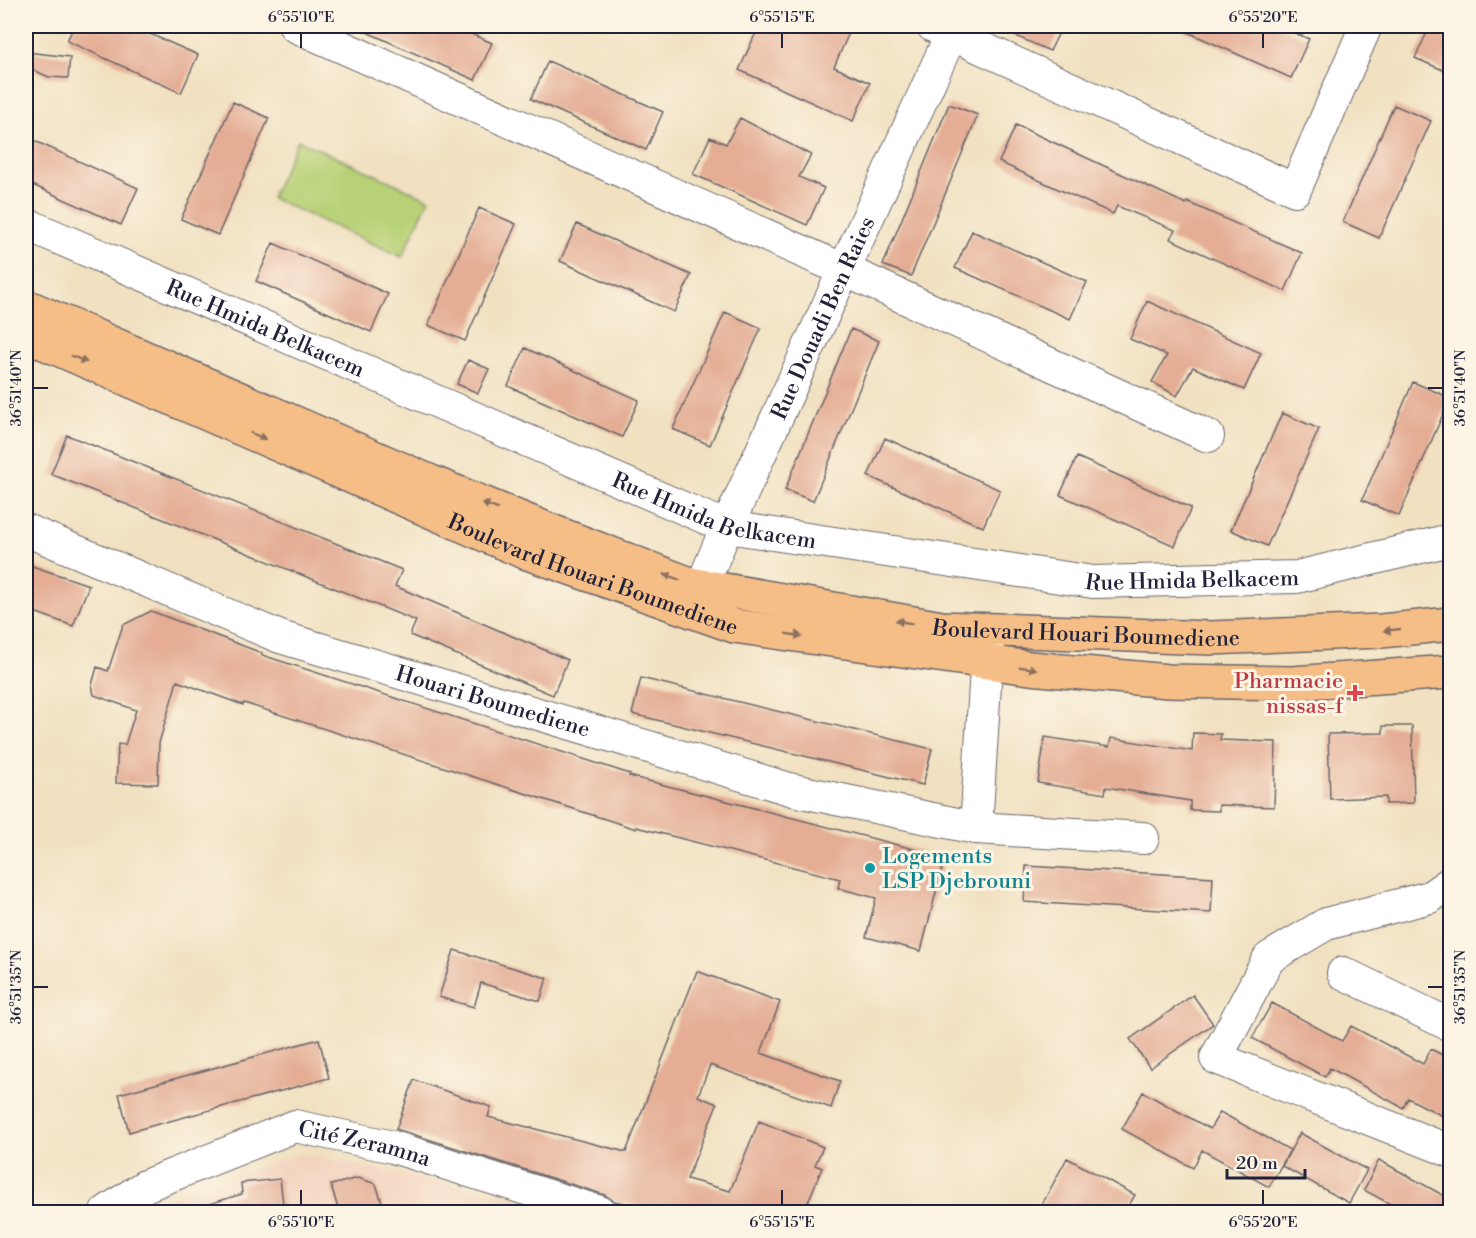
<svg xmlns="http://www.w3.org/2000/svg" width="1476" height="1238" viewBox="0 0 1476 1238" font-family="'Libre Bodoni',serif">
<rect width="100%" height="100%" fill="#fcf5e5"/>
<filter id="ink" filterUnits="userSpaceOnUse"><feTurbulence type="fractalNoise" baseFrequency=".0167" numOctaves="2"/><feDisplacementMap in="SourceGraphic" scale="12" xChannelSelector="R" yChannelSelector="G"/><feConvolveMatrix kernelMatrix="1 2 1 2 8 2 1 2 1" color-interpolation-filters="sRGB"/></filter>
<filter id="wash" filterUnits="userSpaceOnUse"><feTurbulence type="fractalNoise" baseFrequency=".008" numOctaves="4" result="noise"/><feDisplacementMap in="SourceGraphic" scale="24" xChannelSelector="R" yChannelSelector="G"/><feGaussianBlur stdDeviation="1.35" result="paint"/><feColorMatrix in="noise" values="0 0 0 0 0 0 0 0 0 0 0 0 0 0 0 0 0 1.4 0 .05"/><feComposite in="paint" operator="in"/></filter>
<g filter="url(#wash)">
<rect width="100%" height="100%" fill="#f1e1c1"/>
<!-- built -->
<path fill="#f3d4bf" d="M300,1153L571,1209L570,1212H144L150,1204Z"/>
<!-- green -->
<path fill="#b8d176" stroke="#6d7a58" stroke-width="1.5" d="M298,140L429,199L402,257L271,198Z"/>
<g id="blocks">
<!-- building -->
<path fill="#e4ad94" d="M74,26H132L198,55L181,93L67,41Z
M353,26H453L492,43L475,80Z
M759,26H827L848,35L834,67L870,83L853,121L739,70Z
M993,26H1062L1050,51Z
M1174,26H1278L1309,39L1291,78Z
M1430,26H1450V73L1415,58Z
M26,52L70,57L68,78L49,77L26,67Z
M548,61L663,112L646,150L531,99Z
M233,102L269,118L218,235L181,219Z
M949,104L978,115L911,276L883,265Z
M1394,105L1431,121L1379,238L1343,222Z
M740,118L811,155L799,177L824,188L807,225L693,174L710,137L726,144Z
M1016,125L1186,204L1187,202L1302,253L1285,291L1170,239L1175,230L1117,206L1113,214L999,162Z
M26,137L138,188L121,225L26,182Z
M479,208L516,224L465,341L428,325Z
M577,224L691,275L674,312L560,261Z
M972,231L1087,282L1070,319L955,268Z
M273,243L388,294L371,332L256,281Z
M1147,301L1261,353L1244,390L1193,367L1177,396L1152,382L1167,355L1130,339Z
M725,312L761,328L710,445L673,429Z
M851,329L879,341L813,501L785,490Z
M525,348L639,400L622,437L508,386Z
M468,360L489,369L478,393L457,384Z
M1413,382L1450,398L1399,516L1362,500Z
M1282,413L1319,429L1267,546L1231,530Z
M67,435L402,570L395,586L568,660L553,695L410,635L416,621L51,474Z
M885,438L1000,490L983,527L868,476Z
M1077,457L1191,508L1175,546L1060,495Z
M26,564L89,585L73,626L26,609Z
M151,611L262,653V655L630,774L629,776L945,857L921,951L866,937L876,898L838,888L840,879L636,827V829L244,703L243,705L177,681L159,743L158,784L116,783L118,744L125,745L136,710L94,695L92,685L97,667L108,671L123,625Z
M641,678L932,749L923,785L632,714Z
M1383,726H1412L1414,803L1386,804V797L1330,799L1328,734L1383,733Z
M1193,733L1221,734L1220,740L1276,742L1274,807L1219,805V811L1190,810V801L1106,787L1105,794L1038,783L1045,737L1109,747L1111,738L1192,751Z
M1026,866L1213,877L1211,913L1024,902Z
M454,950L547,978L540,1001L481,983L474,1007L439,997Z
M697,971L780,1002L761,1053L840,1081L831,1108L710,1065L698,1096L717,1104L687,1179L730,1191L759,1121L823,1147L815,1165L822,1168L804,1212H667L614,1201L605,1195L396,1129L414,1080L491,1107L488,1117L626,1152Z
M1193,995L1213,1024L1150,1068L1130,1039Z
M1272,1003L1342,1041L1351,1026L1423,1064L1431,1049L1450,1059V1120L1408,1098L1403,1108L1330,1068L1325,1077L1252,1038Z
M319,1039L329,1078L129,1132L119,1094Z
M1143,1092L1210,1129L1220,1112L1290,1150L1269,1187L1202,1150L1193,1168L1122,1129Z
M1300,1133L1367,1170L1349,1203L1282,1166Z
M1067,1158L1135,1195L1125,1212H1038Z
M1379,1160L1450,1199V1212H1405L1364,1190Z
M358,1178L376,1184L385,1212H339L331,1185Z
M280,1179L284,1212H200L199,1207L242,1194L241,1183Z"/>
</g>
</g>
<g filter="url(#ink)">
<use href="#blocks" fill-opacity="0" stroke="#6a656a" stroke-width="1.5"/>
<g fill="none" stroke-linecap="round" stroke-linejoin="round">
<!-- minor casing -->
<g stroke="#6a656a" stroke-width="34">
<g id="minor">
<path d="M295,26L844,270L1208,436"/>
<path d="M933,26L1295,190L1366,26"/>
<path id="s1" d="M26,224L727,527L1093,582L1297,577L1450,540"/>
<path id="s2" d="M26,530L280,637L793,790L976,828L1143,838"/>
<path id="s3" d="M692,610L722,538L955,26"/>
<path d="M976,828L988,637"/>
<path d="M1450,883L1430,897L1326,924L1269,958L1216,1058L1450,1151"/>
<path d="M1343,973L1450,1025"/>
<path id="s4" d="M106,1212L145,1186L295,1126L393,1147L600,1212"/>
</g>
</g>
<!-- highway casing -->
<g stroke="#6a656a" stroke-width="36">
<g id="highway">
<path id="s5" d="M26,306L431,482L554,532L690,584L942,628L1210,638L1381,631L1450,624"/>
<path id="s6" d="M26,335L522,551L734,626L1030,668L1168,681L1292,683L1450,672"/>
</g>
</g>
<!-- minor -->
<use href="#minor" stroke="#fff" stroke-width="32"/>
<!-- highway -->
<use href="#highway" stroke="#f6be87" stroke-width="33"/>
</g>
<!-- one-way arrows -->
<defs><path id="oneway-solid" d="M-6-.8H1V-3.2L6.5 0L1 3.2V.8H-6Z" transform="scale(1.5)"/></defs>
<g fill="#8c7061">
<use href="#oneway-solid" transform="translate(79 359) rotate(23)"/>
<use href="#oneway-solid" transform="translate(258 436) rotate(23)"/>
<use href="#oneway-solid" transform="translate(490 506) rotate(-158)"/>
<use href="#oneway-solid" transform="translate(672 577) rotate(-159)"/>
<use href="#oneway-solid" transform="translate(904 622) rotate(-170)"/>
<use href="#oneway-solid" transform="translate(1392 630) rotate(174)"/>
<use href="#oneway-solid" transform="translate(794 635) rotate(9)"/>
<use href="#oneway-solid" transform="translate(1028 668) rotate(7)"/>
</g>
</g>
<!-- ticks -->
<path fill="none" stroke="#22223b" stroke-width="2" d="M301,33V48M782,33V48M1263,33V48M33,388H48M1428,388H1443M33,987H48M1428,987H1443M301,1190V1205M782,1190V1205M1263,1190V1205"/>
<!-- markers -->
<path fill="#e0444e" stroke="#fcf5e5" stroke-width="2" d="M1352 684h6v6h6v6h-6v6h-6v-6h-6v-6h6z"/>
<circle fill="#0f9aa8" stroke="#fcf5e5" stroke-width="2" cx="870" cy="868" r="6"/>
<g text-anchor="middle" stroke-width="6" stroke-linejoin="round" paint-order="stroke">
<!-- street labels -->
<g font-size="22" fill="#22223b" stroke="#fcf5e5">
<text dy="8" stroke="none"><textPath href="#s3" startOffset="320">Rue Douadi Ben Raies</textPath></text>
<text dy="8" stroke="none"><textPath href="#s1" startOffset="261">Rue Hmida Belkacem</textPath></text>
<text dy="8" stroke="none"><textPath href="#s1" startOffset="747">Rue Hmida Belkacem</textPath></text>
<text dy="8" stroke="none"><textPath href="#s6" startOffset="616">Boulevard Houari Boumediene</textPath></text>
<text dy="8" stroke="none"><textPath href="#s1" startOffset="1233">Rue Hmida Belkacem</textPath></text>
<text dy="8" stroke="none"><textPath href="#s5" startOffset="1120">Boulevard Houari Boumediene</textPath></text>
<text dy="8" stroke="none"><textPath href="#s2" startOffset="498">Houari Boumediene</textPath></text>
<text dy="8" stroke="none"><textPath href="#s4" startOffset="280">Cité Zeramna</textPath></text>
</g>
<!-- health labels -->
<g font-size="22" fill="#be3a42" stroke="#fcf5e5" text-anchor="end">
<text x="1343" y="688">Pharmacie<tspan x="1343" dy="25">nissas-f</tspan></text>
</g>
<!-- culture labels -->
<g font-size="22" fill="#0d838f" stroke="#fcf5e5" text-anchor="start">
<text x="882" y="863">Logements<tspan x="882" dy="25">LSP Djebrouni</tspan></text>
</g>
</g>
<!-- margin -->
<rect width="1476" height="1238" fill="none" stroke="#fcf5e5" stroke-width="66"/>
<!-- scale -->
<path d="M1227 1169v9h78v-9" fill="none" stroke="#22223b" stroke-width="3"/>
<text x="1236" y="1169" font-size="18" fill="#22223b" stroke="#fcf5e5" stroke-width="4.5" paint-order="stroke">20 m</text>
<rect x="33" y="33" width="1410" height="1172" fill="none" stroke="#22223b" stroke-width="2"/>
<g font-size="15" text-anchor="middle" fill="#22223b">
<text x="301" y="22">6°55'10"E</text>
<text x="782" y="22">6°55'15"E</text>
<text x="1263" y="22">6°55'20"E</text>
<text transform="translate(16 388) rotate(-90)" y="5">36°51'40"N</text>
<text transform="translate(1460 388) rotate(-90)" y="5">36°51'40"N</text>
<text transform="translate(16 987) rotate(-90)" y="5">36°51'35"N</text>
<text transform="translate(1460 987) rotate(-90)" y="5">36°51'35"N</text>
<text x="301" y="1227">6°55'10"E</text>
<text x="782" y="1227">6°55'15"E</text>
<text x="1263" y="1227">6°55'20"E</text>
</g>
</svg>
